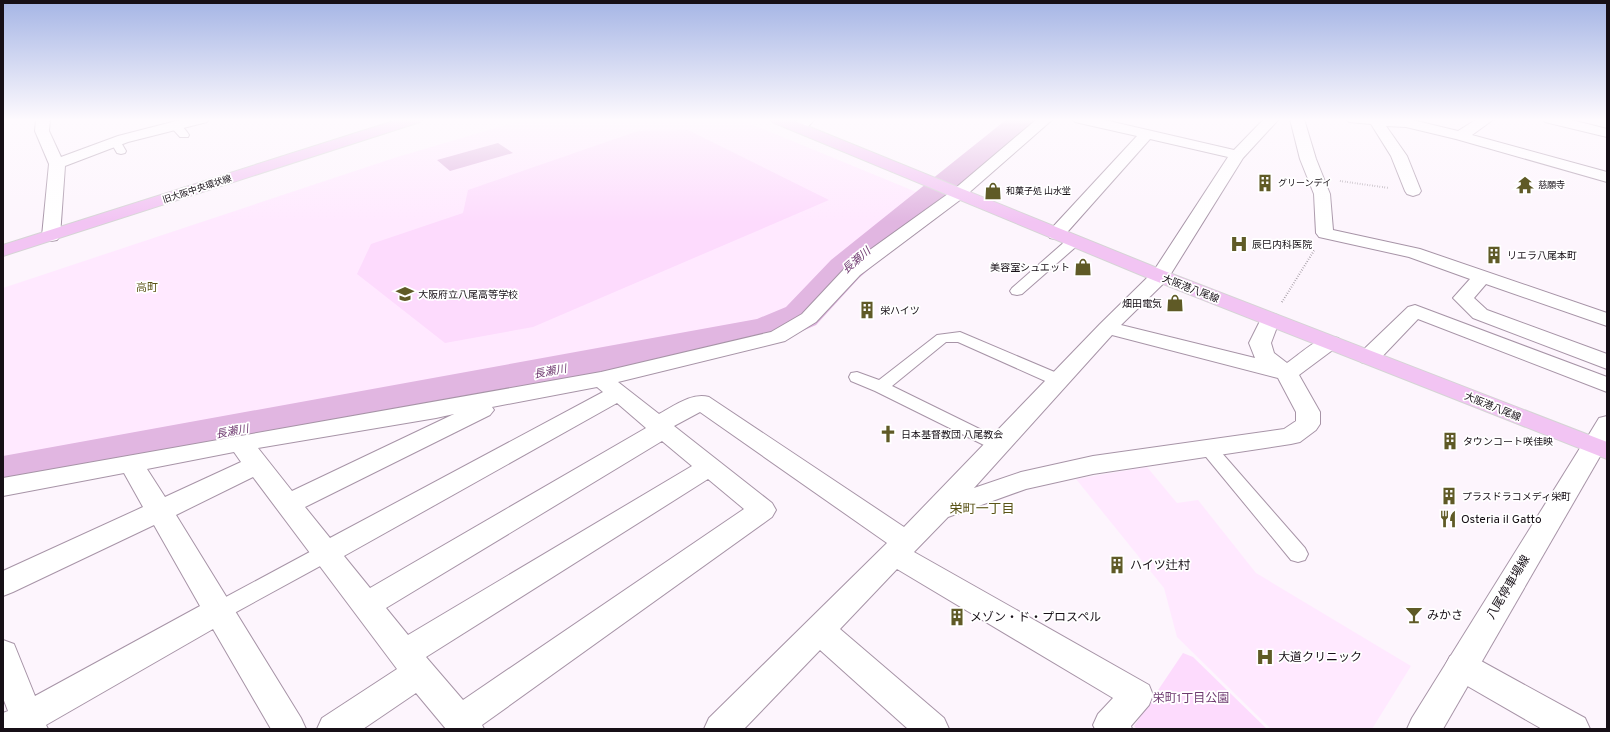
<svg xmlns="http://www.w3.org/2000/svg" width="1610" height="732" viewBox="0 0 1610 732" font-family="Overpass,'Noto Sans JP',sans-serif">
<rect width="100%" height="100%" fill="#fdf5fd"/>
<!-- built -->
<path fill="#ffe9ff" d="M526,119H739L926,196L840,259L801,300L753,327L3,461V288L394,158Z
M1147,467L1177,503L1198,500L1256,573L1411,666L1372,729H1271L1177,637L1164,588L1076,479Z"/>
<!-- green -->
<path fill="#fddbfd" d="M688,130L829,200L533,327L445,343L357,274L371,244L463,213L468,190L638,131Z
M1183,653L1193,657L1267,729H1137L1134,726Z"/>
<!-- water -->
<path fill="#e1b6e1" d="M498,143L513,153L450,171L437,160Z"/>
<g fill="none" stroke-linecap="round" stroke-linejoin="round">
<!-- river -->
<path fill="#e1b6e1" fill-rule="evenodd" d="M1007,119H1041L1036,125L859,278L816,325L784,339L3,494V456L757,319L786,307L831,260Z"/>
<!-- lane casing -->
<g stroke="#a794a7" stroke-width="2">
<path id="lane" d="M175,123C181,124 186,130 189,135L188,137H180L170,126L171,124Z
M115,138L119,139L126,151L125,153L121,154L117,153L110,141Z
M1074,237L1079,238L1080,241L1079,244L1022,294L1017,295L1012,294L1010,291L1012,288L1069,238Z
M960,332L1064,376L1066,380L1064,384L1058,385L1052,384L958,342H946L892,386L1004,441L1007,445L1004,449L998,451L992,449L875,391L851,381L849,377L851,373L857,372L879,380L937,335Z
M1208,442L1214,444L1305,548L1308,554L1305,560L1298,562L1291,560L1202,452L1199,448L1202,444Z
M326,545L333,547L336,553L333,559L227,617L219,620L211,617L208,611L211,605L319,547Z"/>
</g>
<!-- street casing -->
<g stroke="#a794a7" stroke-width="2">
<path id="street" d="M36,119H50L49,131L61,157L118,136L184,119H209L207,122L128,142L65,166L60,236L57,240L51,241L45,240L42,236L49,164L35,131Z
M799,119H815C809,127 802,132 793,130L791,127Z
M1037,119H1053L964,197L860,275L816,322L785,341L618,382L659,414C674,406 692,392 709,397L904,527L1100,324L1153,272L1228,157L1150,139L1062,238L1056,239L1050,238L1047,234L1050,230L1137,136L1075,122L1073,119H1100L1234,150L1264,119H1279L1243,158L1167,280L1121,325L1255,358L1249,343L1263,315L1270,313L1277,315L1280,319L1271,343L1274,353L1287,363C1302,353 1320,333 1338,338L1342,342L1338,346L1299,375L1320,412V424L1316,430L1300,442L1291,444L1093,474L1026,489L948,517L914,552L1149,685L1153,695L1149,705L1131,726L1132,729H1095L1093,725L1098,714L1113,698L897,569L840,629L944,718L949,729H908L820,650L744,729H704L709,718L887,543L700,412L674,426L772,503L776,510L772,517L482,725L484,729H446L416,693L363,729H317L322,718L397,669L253,477L176,515L301,718L306,729H271L213,629L46,725L48,729H3V713L8,711L3,698V640L14,644L35,696L200,606L154,525L13,592L3,596V571L143,507L124,473L3,496V478L601,372L771,332L802,314L846,267L952,191ZM1112,335L1278,378L1296,412V421L1284,429L1093,456L1021,472L974,488ZM597,387L603,392L330,538L305,507L490,415L494,410L492,407ZM617,403L646,428L370,588L344,556ZM454,414L292,491L258,448L436,418ZM662,441L692,466L408,635L386,608ZM234,452L241,462L165,497L147,469ZM708,479L744,509L463,700L426,657Z
M1290,119H1304L1316,159L1330,194L1333,230L1420,249L1607,313V326L1486,284L1474,298L1487,310L1607,354V369L1473,318L1453,298L1470,279L1409,257L1319,237L1316,233L1314,194L1300,159Z
M1347,119H1408L1458,131L1477,119H1494L1472,135L1607,172V182L1456,139L1406,127L1386,126L1407,156L1421,191L1419,194L1413,196L1407,194L1405,191L1391,156L1371,124L1349,122Z
M1543,119H1568L1607,129V137L1545,122Z
M1415,305L1607,377V392L1418,319L1377,362L1369,364L1361,362L1358,357L1361,352L1408,307Z
M1607,416V445L1603,452L1594,454L1585,452L1582,446L1599,418Z
M1461,652L1472,656L1585,718L1590,729H1542L1450,676L1445,666L1450,656Z"/>
</g>
<!-- secondary casing -->
<g stroke="#a794a7" stroke-width="2">
<path id="secondary" d="M1594,438L1603,440L1606,446L1443,729H1407L1412,718L1585,440Z"/>
</g>
<!-- primary casing -->
<g stroke="#d5d4d5" stroke-width="2">
<path id="primary" d="M400,119H422L420,122L3,256V245Z
M770,119H790L1167,272L1607,442V459L1153,280L772,122Z"/>
</g>
<!-- path -->
<path stroke="#7f777f" stroke-width="2" stroke-dasharray="0.5 2" stroke-linecap="butt" d="M1340,181L1389,188
M1282,302L1315,249"/>
<!-- lane -->
<use href="#lane" fill="#fff" fill-rule="evenodd"/>
<!-- street -->
<use href="#street" fill="#fff" fill-rule="evenodd"/>
<!-- secondary -->
<use href="#secondary" fill="#fff" fill-rule="evenodd"/>
<!-- primary -->
<use href="#primary" fill="#f2c4f3" fill-rule="evenodd"/>
</g>
<!-- sky -->
<linearGradient id="sky" x2="0" y2="1"><stop stop-color="#a5b5e5"/><stop offset="0.54" stop-color="#fefafe"/><stop offset="1" stop-color="#fefafe" stop-opacity="0"/></linearGradient>
<rect width="1610" height="222" fill="url(#sky)"/>
<!-- icons -->
<defs>
<g id="building-bare" transform="scale(1.38)"><path d="M-4-6H4V6H1V3H-1V6H-4ZM-2.5-4.3h1.7v1.8h-1.7ZM.8-4.3h1.7v1.8H.8ZM-2.5-1h1.7V.8h-1.7ZM.8-1h1.7V.8H.8Z" fill="#5f5a26" stroke="#fff" stroke-width="2.5" paint-order="stroke"/></g>
<g id="temple-bare" transform="scale(1.38)"><path d="M0-6L5-2H3V0L6.5 2.5H4V6H1.5V3h-3V6H-4V2.5H-6.5L-3 0V-2H-5Z" fill="#5f5a26" stroke="#fff" stroke-width="2.5" paint-order="stroke"/></g>
<g id="shop-bare" transform="scale(1.38)"><path d="M-5-2.5h2.3a2.7 3.5 0 0 1 5.4 0H5L5.5 6h-11ZM-1.5-2.5h3a1.5 2.3 0 0 0-3 0Z" fill="#5f5a26" stroke="#fff" stroke-width="2.5" paint-order="stroke"/></g>
<g id="hospital-bare" transform="scale(1.38)"><path d="M-5-5h3v3.5h4V-5h3V5h-3V1.5h-4V5h-3Z" fill="#5f5a26" stroke="#fff" stroke-width="2.5" paint-order="stroke"/></g>
<g id="school-bare" transform="scale(1.38)"><path d="M0-5L7-2L0 1L-7-2ZM-4 1L0 2.5L4 1V4Q0 6-4 4Z" fill="#5f5a26" stroke="#fff" stroke-width="2.5" paint-order="stroke"/></g>
<g id="church-bare" transform="scale(1.38)"><path d="M-1.2-6h2.4v3.5h3.3v2.4h-3.3V6h-2.4V-.1h-3.3v-2.4h3.3Z" fill="#5f5a26" stroke="#fff" stroke-width="2.5" paint-order="stroke"/></g>
<g id="restaurant-bare" transform="scale(1.38)"><path d="M-5-6h1v4h1v-4h1v4h1v-4h1v5L-1.5 .5V6h-2V.5L-5-1ZM5-6V6H3V1.5H1.5Q1.5-4 5-6Z" fill="#5f5a26" stroke="#fff" stroke-width="2.5" paint-order="stroke"/></g>
<g id="bar-bare" transform="scale(1.38)"><path d="M-6-5H6L.8 .8V4.5H3.5V6h-7V4.5H-.8V.8Z" fill="#5f5a26" stroke="#fff" stroke-width="2.5" paint-order="stroke"/></g>
</defs>
<g fill-rule="evenodd">
<use href="#building-bare" x="1265" y="183"/>
<use href="#temple-bare" x="1525" y="185"/>
<use href="#shop-bare" x="993" y="191"/>
<use href="#hospital-bare" x="1239" y="244"/>
<use href="#building-bare" x="1494" y="255"/>
<use href="#shop-bare" x="1083" y="267"/>
<use href="#school-bare" x="405" y="294"/>
<use href="#shop-bare" x="1175" y="303"/>
<use href="#building-bare" x="867" y="310"/>
<use href="#church-bare" x="888" y="434"/>
<use href="#building-bare" x="1450" y="441"/>
<use href="#building-bare" x="1449" y="496"/>
<use href="#restaurant-bare" x="1448" y="519"/>
<use href="#building-bare" x="1117" y="565"/>
<use href="#bar-bare" x="1414" y="615"/>
<use href="#building-bare" x="957" y="617"/>
<use href="#hospital-bare" x="1265" y="657"/>
</g>
<g text-anchor="middle" stroke-width="3.5" stroke-linejoin="round" paint-order="stroke">
<!-- far-poi labels -->
<g font-size="9" fill="#160f16" stroke="#fff" text-anchor="start">
<text x="1278" y="186">グリーンデイ</text>
<text x="1538" y="188">慈願寺</text>
<text x="1006" y="194">和菓子処 山水堂</text>
</g>
<!-- far-street labels -->
<g font-size="9" fill="#160f16" stroke="#fff">
<text transform="translate(197 189) rotate(-18)" y="3">旧大阪中央環状線</text>
</g>
<!-- poi labels -->
<g font-size="10" fill="#160f16" stroke="#fff" text-anchor="start">
<text x="1252" y="248">辰巳内科医院</text>
<text x="1507" y="259">リエラ八尾本町</text>
<text x="1070" y="271" text-anchor="end">美容室シュエット</text>
<text x="418" y="298">大阪府立八尾高等学校</text>
<text x="1162" y="307" text-anchor="end">畑田電気</text>
<text x="880" y="314">栄ハイツ</text>
<text x="901" y="438">日本基督教団 八尾教会</text>
<text x="1463" y="445">タウンコート咲佳映</text>
<text x="1462" y="500">プラスドラコメディ栄町</text>
</g>
<!-- street labels -->
<g font-size="10" fill="#160f16" stroke="#fff">
<text transform="translate(1191 288) rotate(21)" y="4">大阪港八尾線</text>
<text transform="translate(1493 406) rotate(22)" y="4">大阪港八尾線</text>
</g>
<!-- water labels -->
<g font-size="11" font-style="italic" fill="#703b71" stroke="#fff">
<text transform="translate(856 260) rotate(-41)" y="4">長瀬川</text>
<text transform="translate(550 371) rotate(-11)" y="4">長瀬川</text>
<text transform="translate(232 431) rotate(-11)" y="4">長瀬川</text>
</g>
<!-- neighbourhood labels -->
<g font-size="11" fill="#5a5316" stroke="#fff">
<text x="147" y="291">高町</text>
</g>
<!-- near-poi labels -->
<g font-size="12" fill="#160f16" stroke="#fff" text-anchor="start">
<text x="1461" y="523">Osteria il Gatto</text>
<text x="1130" y="569">ハイツ辻村</text>
<text x="1427" y="619">みかさ</text>
<text x="970" y="621">メゾン・ド・プロスペル</text>
<text x="1278" y="661">大道クリニック</text>
</g>
<!-- near-street labels -->
<g font-size="12" fill="#160f16" stroke="#fff">
<text transform="translate(1508 587) rotate(-59)" y="4">八尾停車場線</text>
</g>
<!-- near-park labels -->
<g font-size="12" fill="#6e3a70" stroke="#fff">
<text x="1191" y="702">栄町1丁目公園</text>
</g>
<!-- near-neighbourhood labels -->
<g font-size="13" fill="#5a5316" stroke="#fff">
<text x="982" y="513">栄町一丁目</text>
</g>
</g>
<!-- border -->
<rect width="1610" height="732" fill="none" stroke="#160f16" stroke-width="8"/>
</svg>
